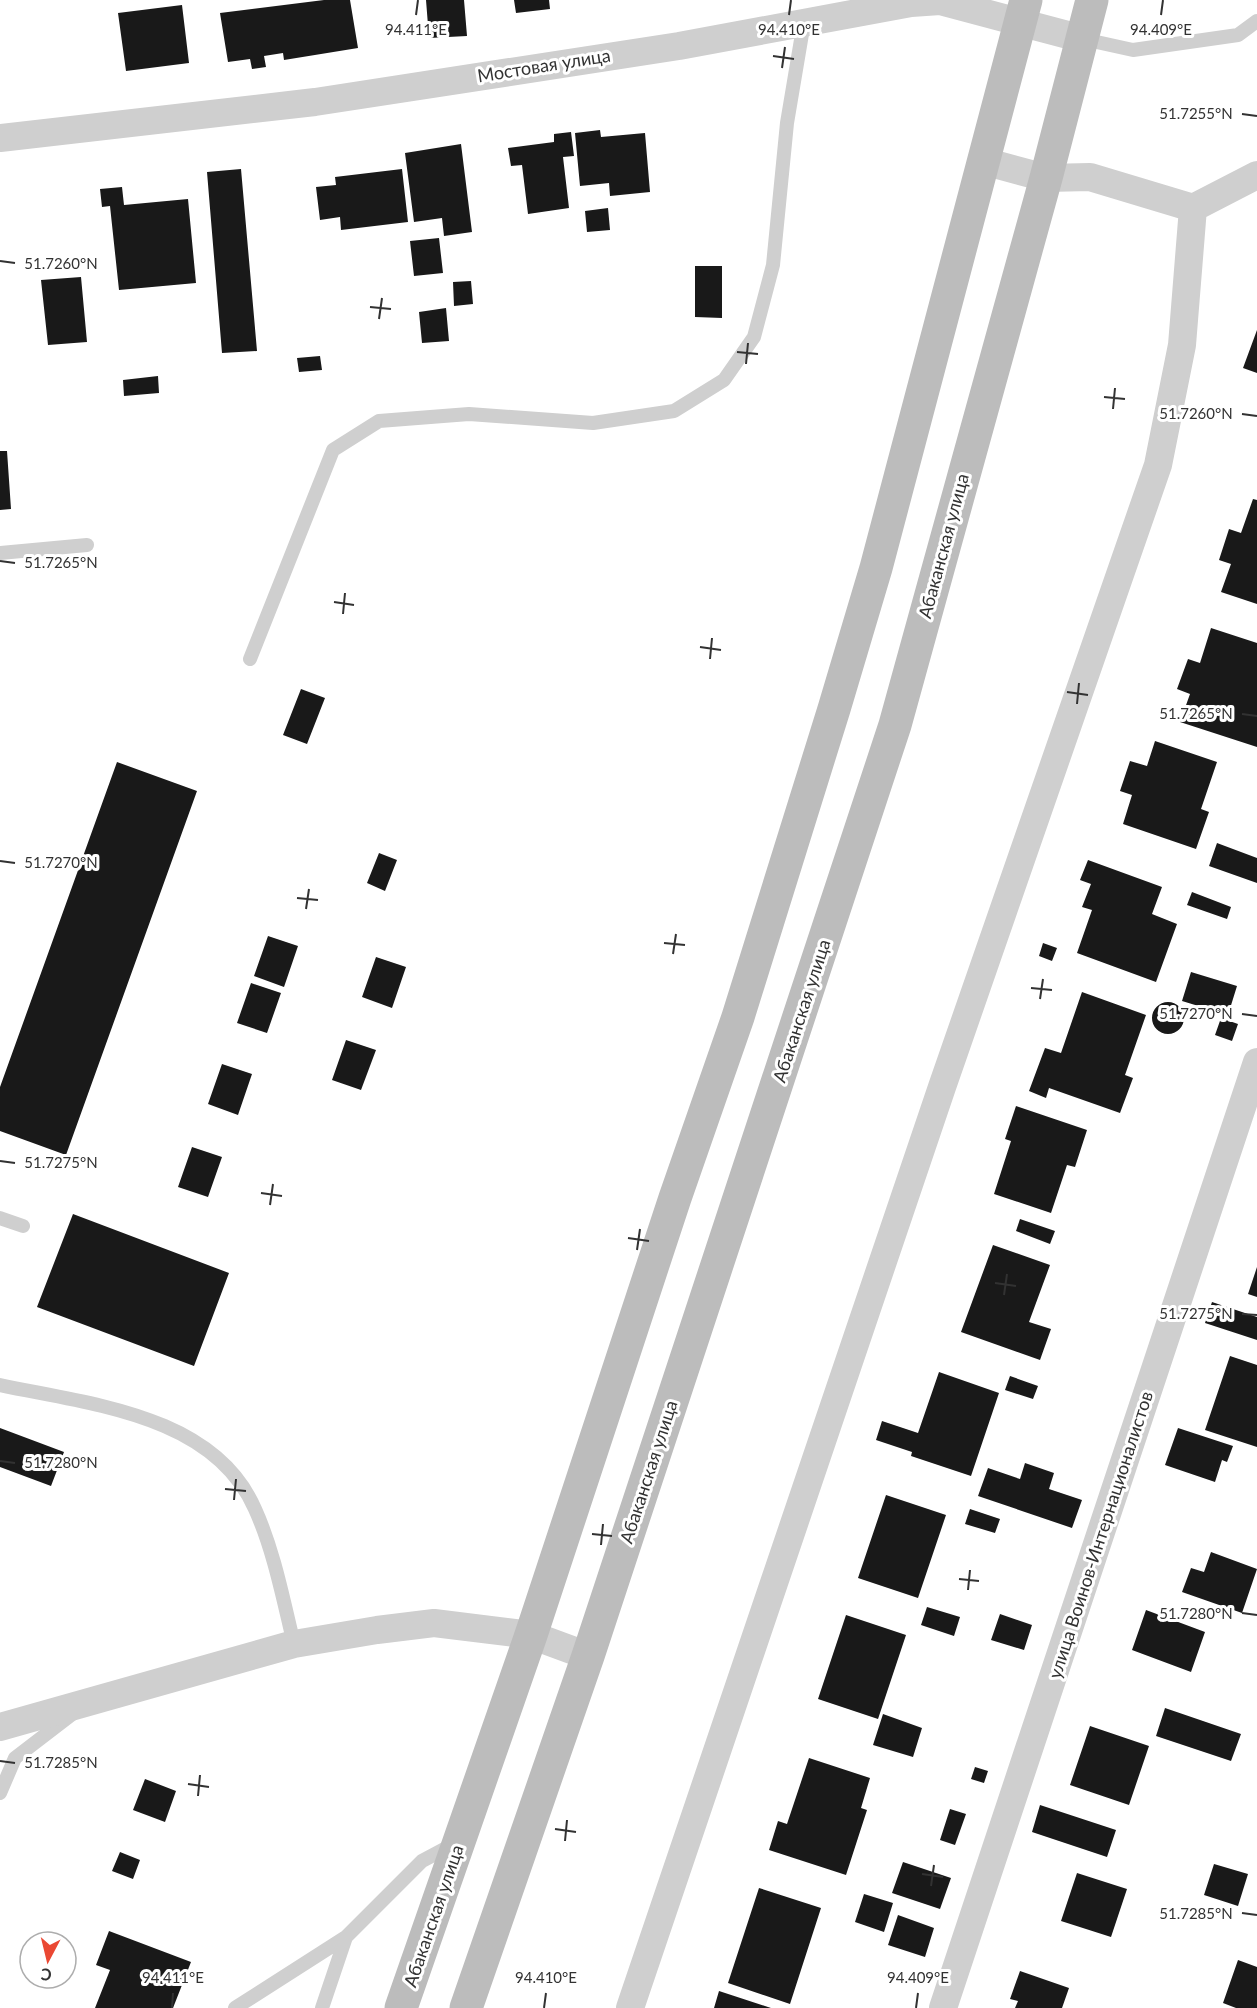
<svg xmlns="http://www.w3.org/2000/svg" width="1257" height="2008" viewBox="0 0 1257 2008" font-family="Lato,sans-serif">
<rect width="100%" height="100%" fill="#fff"/>
<!-- building -->
<path fill="#191919" d="M324,0H350L358,48L284,60L283,53L264,56L266,67L252,69L250,59L228,62L220,13Z
M426,0H464L467,36L429,38Z
M514,0H549L550,9L516,13Z
M182,5L189,63L126,71L118,13Z
M600,130L601,137L645,133L650,192L610,196L609,183L580,186L575,133Z
M571,132L574,156L563,157L569,208L528,214L522,165L511,166L508,148L554,142V134Z
M461,144L472,232L444,236L442,218L414,222L405,153Z
M241,169L257,351L222,353L207,172Z
M402,169L408,222L341,230L340,217L320,220L316,187L336,185L335,177Z
M122,187L124,205L188,199L196,283L119,290L110,206L102,207L100,189Z
M608,208L610,230L587,232L585,211Z
M439,238L443,273L414,276L410,241Z
M695,266H722V318L695,317Z
M81,277L87,342L48,345L41,280Z
M471,281L473,304L454,306L453,282Z
M446,308L449,341L422,343L419,312Z
M1257,330V373L1243,368Z
M320,356L322,370L299,372L297,358Z
M158,376L159,393L124,396L123,380Z
M0,451H7L11,509L0,510Z
M1253,499L1257,500V604L1221,592L1231,564L1219,560L1229,529L1241,533Z
M1211,628L1257,643V747L1180,722L1190,694L1177,689L1188,659L1200,663Z
M301,689L325,698L307,744L283,735Z
M1155,741L1217,762L1201,809L1209,812L1196,849L1123,824L1132,795L1120,791L1130,761L1147,766Z
M117,762L197,791L66,1155L0,1131V1087Z
M1217,843L1257,858V883L1209,866Z
M379,853L397,860L385,891L367,883Z
M1088,860L1162,887L1152,914L1177,924L1156,982L1077,953L1092,910L1082,907L1091,884L1080,880Z
M1192,892L1231,907L1227,919L1187,905Z
M268,936L298,946L284,987L254,976Z
M1043,943L1057,948L1052,961L1039,956Z
M376,957L406,967L392,1008L362,997Z
M1191,972L1237,986L1228,1015L1182,1001Z
M251,983L281,993L267,1033L237,1023Z
M1082,992L1146,1015L1125,1075L1133,1078L1120,1113L1049,1088L1046,1098L1029,1091L1045,1048L1061,1053Z
M1152 1018a16 16 0 1 1 32 0a16 16 0 1 1-32 0Z
M1221,1018L1238,1024L1232,1041L1215,1035Z
M346,1040L376,1050L361,1090L332,1080Z
M222,1064L252,1074L238,1115L208,1104Z
M1016,1106L1087,1130L1075,1167L1067,1165L1051,1213L994,1194L1011,1141L1005,1139Z
M192,1147L222,1157L208,1197L178,1187Z
M73,1214L229,1273L194,1366L37,1307Z
M1020,1219L1055,1231L1050,1244L1016,1231Z
M993,1245L1050,1265L1029,1322L1051,1329L1040,1360L961,1332Z
M1257,1267V1297L1248,1294Z
M1212,1302L1257,1317V1340L1205,1323Z
M1230,1356L1257,1365V1447L1205,1430Z
M939,1372L999,1393L971,1476L911,1456L912,1452L876,1440L882,1421L918,1433Z
M1010,1376L1038,1386L1033,1399L1005,1390Z
M0,1428L64,1452L51,1486L0,1467Z
M1178,1428L1233,1446L1227,1462L1222,1460L1215,1482L1165,1465Z
M1025,1463L1054,1473L1049,1489L1082,1500L1072,1528L978,1496L988,1468L1020,1479Z
M886,1495L946,1515L918,1598L858,1578Z
M970,1509L1000,1519L995,1533L965,1524Z
M1211,1552L1257,1569L1242,1613L1182,1592L1191,1568L1204,1572Z
M927,1607L960,1617L954,1636L921,1625Z
M1146,1610L1205,1632L1191,1672L1132,1650Z
M1000,1614L1032,1625L1024,1650L991,1640Z
M846,1615L906,1635L878,1719L818,1699Z
M1165,1708L1241,1734L1231,1761L1156,1736Z
M883,1714L922,1728L913,1757L873,1745Z
M1090,1726L1149,1746L1129,1805L1070,1785Z
M809,1758L870,1778L861,1808L867,1810L846,1875L769,1850L778,1821L787,1824Z
M975,1767L988,1771L984,1783L971,1779Z
M145,1779L176,1791L165,1822L133,1810Z
M1040,1805L1116,1830L1107,1857L1032,1832Z
M950,1809L966,1814L955,1845L940,1840Z
M120,1852L140,1860L133,1879L112,1871Z
M903,1862L951,1878L940,1909L892,1893Z
M1214,1864L1248,1874L1238,1906L1204,1895Z
M1077,1873L1127,1889L1111,1937L1061,1921Z
M759,1888L821,1908L790,2004L728,1983Z
M864,1894L893,1903L884,1932L855,1922Z
M898,1915L934,1928L925,1957L888,1945Z
M109,1931L191,1962L173,2008H95L110,1970L96,1965Z
M1238,1960L1257,1967V2008H1236L1223,2003Z
M1020,1971L1069,1988L1062,2008H1015L1018,2001L1010,1999Z
M719,1991L771,2008H714Z"/>
<g fill="none" stroke-linecap="round" stroke-linejoin="round">
<!-- lane -->
<path stroke="#cfcfcf" stroke-width="14" d="M1083,39L1133,50L1238,35L1257,21
M0,553L87,545
M250,659L333,450L379,421L469,414L593,423L674,411L724,380L754,337L773,265L787,123L804,22
M0,1218L23,1226
M0,1385C88,1404 214,1414 255,1509C274,1551 283,1599 294,1644
M0,1793L15,1758L71,1715
M235,2008L346,1937L422,1861L452,1845
M322,2008L346,1937"/>
<!-- street -->
<path stroke="#cfcfcf" stroke-width="28" d="M0,138L315,102L679,46L911,3L940,1L1083,39
M983,161L1046,178L1090,177L1193,208L1257,175
M0,1727L294,1644L377,1630L434,1623L531,1635L588,1656
M630,2008L942,1087L1158,465L1182,345L1193,208
M943,2008L1257,1062"/>
<!-- secondary -->
<path stroke="#bcbcbc" stroke-width="33" d="M401,2008L531,1635L675,1198L738,1017L834,709L876,568L1026,0
M466,2008L588,1656L895,725L1046,178L1092,0"/>
</g>
<!-- ticks -->
<path fill="none" stroke="#323232" stroke-width="2" d="M416,15L418,0M789,15L791,0M1161,15L1163,0M773,56L794,59M782,68L785,47M1242,114L1257,116M0,261L15,263M370,307L391,309M379,319L382,298M737,352L758,354M746,364L748,343M1104,397L1125,399M1113,409L1115,388M1242,414L1257,416M0,561L15,563M334,602L354,605M343,614L345,593M700,647L721,650M710,659L712,638M1067,692L1088,695M1077,704L1079,683M1242,714L1257,716M0,861L15,863M297,898L318,900M306,909L309,889M664,943L685,945M673,954L676,934M1031,988L1052,990M1040,999L1043,979M1242,1014L1257,1016M0,1161L15,1163M261,1193L282,1196M270,1205L273,1184M628,1238L649,1241M637,1250L640,1229M995,1283L1016,1286M1004,1295L1007,1274M1242,1314L1257,1315M0,1461L15,1463M225,1489L246,1491M234,1500L236,1479M592,1534L612,1536M601,1545L603,1524M959,1579L979,1581M968,1590L970,1570M1242,1613L1257,1615M0,1761L15,1763M188,1784L209,1787M198,1796L200,1775M555,1829L576,1832M565,1841L567,1820M922,1874L943,1877M931,1886L934,1865M1242,1913L1257,1915M172,2008L173,1993M544,2008L546,1993M916,2008L918,1993"/>
<g text-anchor="middle" stroke-width="6" stroke-linejoin="round" paint-order="stroke">
<!-- street labels -->
<g font-size="18" fill="#323232" stroke="#fff">
<text transform="translate(544 66) rotate(-9)" y="6">Мостовая улица</text>
<text transform="translate(944 546) rotate(-75)" y="6">Абаканская улица</text>
<text transform="translate(802 1011) rotate(-72)" y="6">Абаканская улица</text>
<text transform="translate(649 1472) rotate(-72)" y="6">Абаканская улица</text>
<text transform="translate(1101 1535) rotate(-72)" y="6">улица Воинов-Интернационалистов</text>
<text transform="translate(434 1916) rotate(-71)" y="6">Абаканская улица</text>
</g>
</g>
<g font-size="15" text-anchor="middle" fill="#323232" stroke="#fff" stroke-width="6" stroke-linejoin="round" paint-order="stroke">
<text x="416" y="35">94.411°E</text>
<text x="789" y="35">94.410°E</text>
<text x="1161" y="35">94.409°E</text>
<text x="1196" y="119">51.7255°N</text>
<text x="61" y="269">51.7260°N</text>
<text x="1196" y="419">51.7260°N</text>
<text x="61" y="568">51.7265°N</text>
<text x="1196" y="719">51.7265°N</text>
<text x="61" y="868">51.7270°N</text>
<text x="1196" y="1019">51.7270°N</text>
<text x="61" y="1168">51.7275°N</text>
<text x="1196" y="1319">51.7275°N</text>
<text x="61" y="1468">51.7280°N</text>
<text x="1196" y="1619">51.7280°N</text>
<text x="61" y="1768">51.7285°N</text>
<text x="1196" y="1919">51.7285°N</text>
<text x="173" y="1983">94.411°E</text>
<text x="546" y="1983">94.410°E</text>
<text x="918" y="1983">94.409°E</text>
</g>
<!-- north arrow -->
<g transform="translate(48 1960) rotate(187)"><circle r="28" fill="#ffffff" stroke="#adadad" stroke-width="1.5"/>
<path d="M0-4.5L10 22L0 15L-10 22Z" fill="#ea4833"/>
<text y="-9" font-size="16" font-weight="bold" text-anchor="middle" fill="#323232">С</text>
</g>
</svg>
